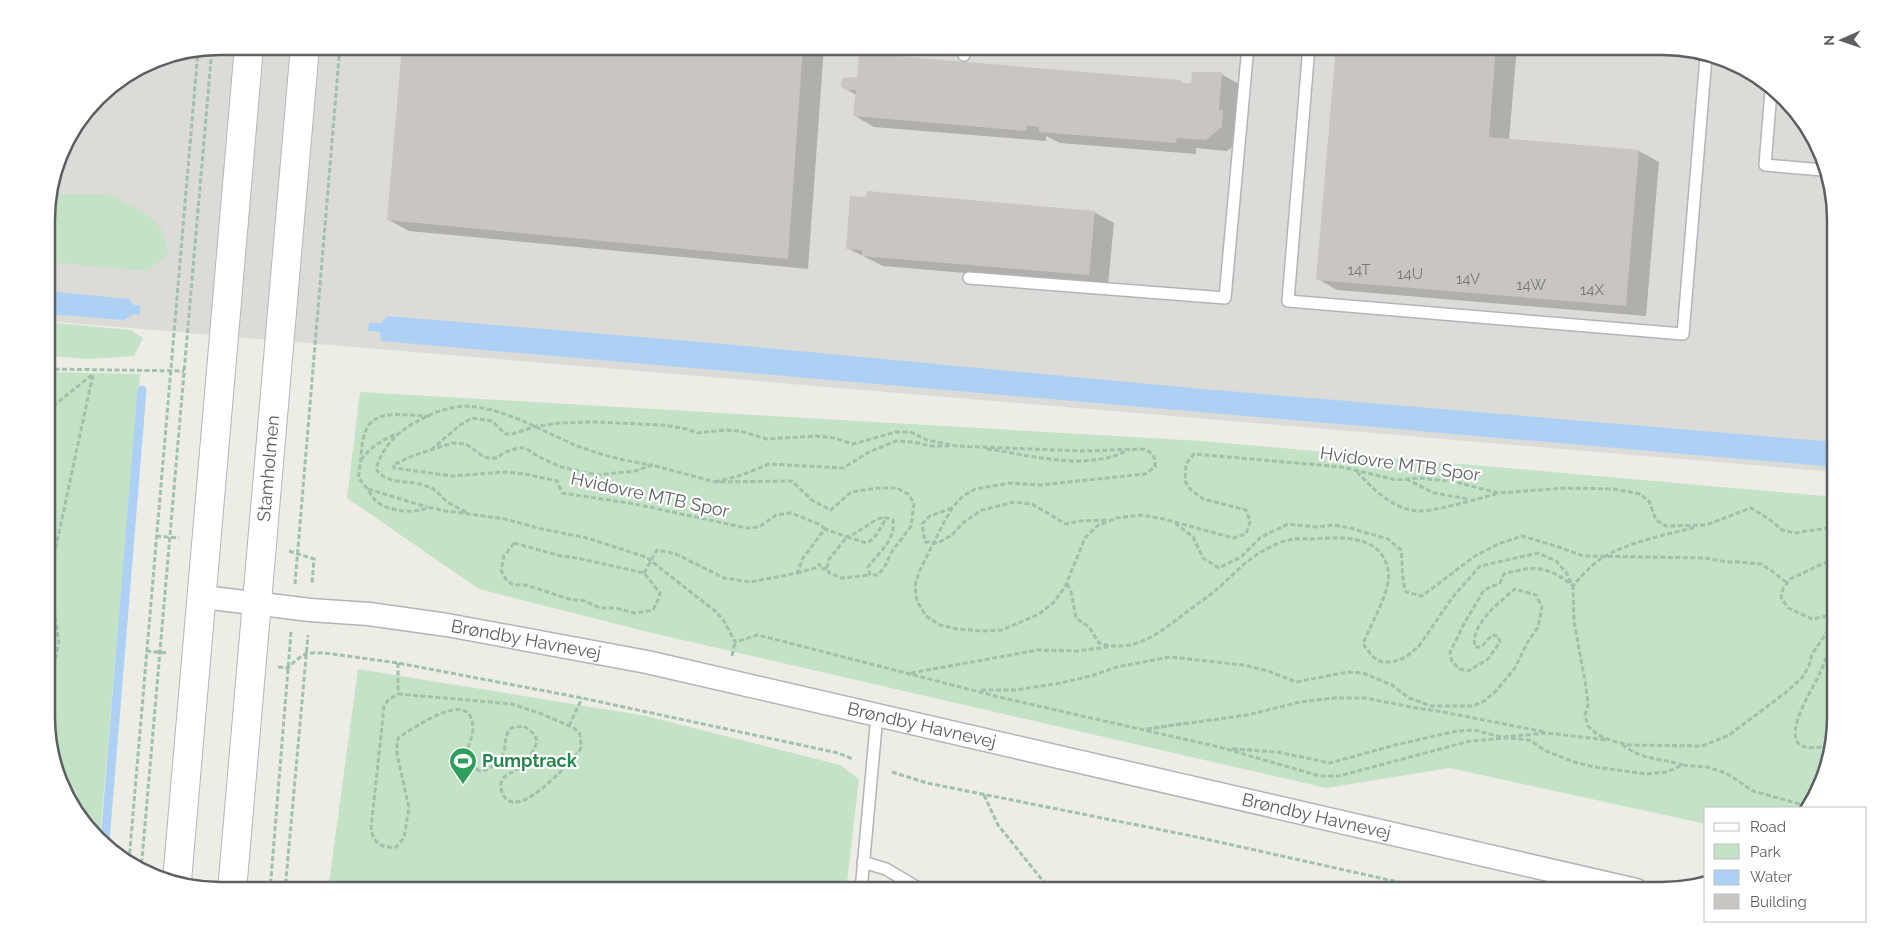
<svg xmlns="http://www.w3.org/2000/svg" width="1882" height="937" viewBox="0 0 1882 937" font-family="Raleway,sans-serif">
<rect width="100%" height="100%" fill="#edece5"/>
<!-- industrial -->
<path fill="#dcdbd7" d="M220,46H1662L1738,64L1800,115L1834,198L1835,472L47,321V209L64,143L105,90L154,59Z"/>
<!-- green -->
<path fill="#c4e2c6" d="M51,194H108L145,213L161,228L168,254L147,271L47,262V209Z
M47,322L131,330L143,338L134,356L90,359L47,356Z
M47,372L140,374L100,837L82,822L48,740Z
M360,392L1201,441L1835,497L1836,717L1818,793L1805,808H1706V824L1450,768L1326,788L648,632L479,589L347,498Z
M358,669L646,716L840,765L859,779L846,891H328Z"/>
<!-- water -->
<path fill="#add1f5" d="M47,291L129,299L134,305H140V315L134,314L124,320L47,314Z
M387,316L713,343L1192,388L1835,442V467L381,341L380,332L368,331L369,323H381Z"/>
<!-- shadow -->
<path fill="#0003" d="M403,46H824L808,269L409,231L389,220Z
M1337,46H1517L1509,140L1639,151L1659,162L1646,316L1337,290L1318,279Z
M1221,74L1241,85L1242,139L1227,151L1196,148V154L1060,143L1046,136V141L874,127L855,116L856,95L844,88L1181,82L1186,84L1192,85Z
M1094,212L1114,223L1108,285L883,266L847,248Z"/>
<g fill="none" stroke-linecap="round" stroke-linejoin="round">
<!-- stream -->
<path stroke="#add1f5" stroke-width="9" d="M105,841L142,390"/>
</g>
<!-- building -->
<path fill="#c9c6c1" d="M402,46H803L788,259L387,220Z
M1336,46H1496L1489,137L1639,150L1626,306L1316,280Z
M859,53L1181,80V83H1191L1192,72H1222L1219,110H1223L1222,127L1206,140L1177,138L1176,143L1039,132V127L1027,126L1026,131L853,116L856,90H846L841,87V84L843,78L857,77Z
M867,191L1095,211L1089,275L862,256V250L846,249L850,196L866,197Z"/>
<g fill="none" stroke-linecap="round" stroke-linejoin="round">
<!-- lane casing -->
<g stroke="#b2b4b8" stroke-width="14">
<path id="lane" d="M1309,46L1288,301L1683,334L1706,57
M964,55L965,46
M1771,91L1765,165L1823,170
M969,278L1225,298L1248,46
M863,862L886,869L923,891
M861,891L877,715"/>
</g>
<!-- street casing -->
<g stroke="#b2b4b8" stroke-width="25">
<g id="street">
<path id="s1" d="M203,597L310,610L369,614L447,625L647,662L1636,890"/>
</g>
</g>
<!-- secondary casing -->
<g stroke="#b4b6ba" stroke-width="30">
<g id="secondary">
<path d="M177,881L249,46"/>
<path id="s2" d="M232,891L305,46"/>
</g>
</g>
<!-- path -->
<path stroke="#9ec2ab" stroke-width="3" stroke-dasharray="5 2.5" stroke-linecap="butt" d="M47,369L184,371
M47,411L93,374L49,579L59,642L48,696
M430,416C389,415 363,405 361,457C361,465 358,471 359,479C366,486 370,494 376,501C385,509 402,512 414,511C426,510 427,505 440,510L505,519L542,529L587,538L646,557L715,611L724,621L735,642L758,635L1003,698L1219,747L1320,776H1339L1470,741L1508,738L1529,740L1546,751L1577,763L1595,767L1647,774L1667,772L1682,765L1707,767L1726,773L1753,791L1807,806
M987,449C1031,455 1087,472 1128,450
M431,450L460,425L472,418L492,421L505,434H512L537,426L561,423L594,422L663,425L687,429L697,433L726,430L740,431L767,439L816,436L835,438L853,444L896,432H911L927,440L956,446L1082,451L1144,449C1153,453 1156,457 1155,467L1145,474L1040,485L1010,483L975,489L963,496L952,508L942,526L919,572L915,586L917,601L926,616L940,625L957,629L982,631L1002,630L1039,614L1053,603L1065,587L1085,538L1097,526L1116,518L1141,515L1164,519L1233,538L1246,534L1250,522L1246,510L1203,499L1190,489L1185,481L1186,464L1194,454L1342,467L1396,480L1419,478L1456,482L1498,493L1566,488L1614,489L1640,494L1649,501L1656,520L1666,526L1706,525L1751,508L1769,519L1782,530L1794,533L1835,527
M361,460C371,446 382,441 397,433
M1357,472C1373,489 1394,510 1419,511C1438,511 1476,499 1496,494
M1406,479L1434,493L1468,499
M715,482L742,475L769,464L843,468L869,452L896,441L914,442L930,446H949
M368,489L427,507
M952,508L930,516L922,524L925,542L938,543L952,535L964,522L982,510L1014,502L1032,504L1066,524L1080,521L1108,520
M466,512C459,508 451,505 445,500C439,494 435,488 426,486C409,479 388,486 376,469C382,448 396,433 414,423C427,416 441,409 456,407C492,401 542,431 575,445C600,455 625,461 652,465
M1175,523L1193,537L1203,558L1219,568L1241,557L1261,537L1288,524L1317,527L1333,525L1350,528L1388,539L1401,550C1403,565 1401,578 1406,592L1422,596L1475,556L1498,544L1522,536L1559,547L1583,556L1705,558L1727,562H1741L1761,564L1773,572L1787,583
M156,536L179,538
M514,543L561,556L577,558L644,573L660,593L658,600L653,610L635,613L615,608H600L585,601L569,599L526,585H514L507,581L501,570L504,556Z
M289,551L314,559L312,584
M1835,558L1790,579L1783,589L1781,597L1788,608L1812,619L1827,616L1835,607
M827,568L829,559L847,537L867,543C876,538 880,529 885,520L884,517
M644,573L657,550L676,554L724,578L750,582L797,573L803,558L825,529L847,537C862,531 868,522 884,517L893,520C896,540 879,552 868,567L870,575H878L885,566L891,553L911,526L914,503L908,494L897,488H878L851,492L831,510L813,501L792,481L715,482L652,465L635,471L597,475L561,467L539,457L525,448H518L505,452L497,458H490L484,457L466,444L452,443L412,456L393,465L394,468L452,476L505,472L525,474L557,481L562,493L635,504L746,528L759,527L776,515L791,513L821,525L825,529
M797,573L815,568L819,564L822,569L827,568L829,573L842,578L870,575
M295,584L340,46
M1067,584L1071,591L1076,618L1089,627L1099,643C1133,654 1158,634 1184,614C1194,606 1205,599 1215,591C1230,578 1243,563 1261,552C1268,548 1277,543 1285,541C1293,538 1303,539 1312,539C1340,537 1380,534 1388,569C1393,588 1370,625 1363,644L1373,657L1382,662H1393L1406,657L1419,646L1452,598L1480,566L1538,553L1556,561L1566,572L1573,586L1574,621L1586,687L1588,705L1585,715L1588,726L1598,735L1613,741L1629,745L1702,746L1729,735L1785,693L1802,678L1809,666L1812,654L1830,628L1835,626
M146,651L168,653
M732,656L735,642
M398,663V694
M278,667L288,668L296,660L307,653H325L398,663L582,698L838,753L853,759
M911,673L1038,650L1077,651L1108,647
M981,690H1016L1060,683L1091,676L1117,667L1170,657L1244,665L1268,671L1296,682L1348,672L1363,673L1392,685L1409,698L1431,706H1473L1484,701L1495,692L1515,668L1527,643L1538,627L1542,607L1536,595L1515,589C1499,602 1470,625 1475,647H1481L1492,635L1498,636L1500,642L1488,659L1468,671L1460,669L1452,662L1450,652L1465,622L1484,590L1500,583L1504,574C1535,565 1548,566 1573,586C1582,575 1592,564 1604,557C1631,541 1666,535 1696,527
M398,694L512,704L542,714L574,728L580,734L581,747L579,752C567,764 519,822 503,795C501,791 500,785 502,780C506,774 511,773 518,769C526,764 535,750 537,741L534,734L524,726L511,728C503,737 507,741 504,751C501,761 491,770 480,771C474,768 469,765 467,758C465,751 473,737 473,728C472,686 416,727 399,737L397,741V754L409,808L404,838L396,847C382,849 373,843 371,828L384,707L388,700Z
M569,726L582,698
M1146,729L1186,723
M1147,729L1247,715L1300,702L1334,698H1365L1416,708L1438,711L1545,732
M1622,745C1628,748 1634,753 1641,755C1654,760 1668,760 1682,765
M1829,746C1820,747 1805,750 1799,744C1785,730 1814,687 1820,673C1825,663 1827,649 1836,642
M1232,749L1277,752L1330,763L1395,745L1457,731L1474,730L1502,737L1547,733L1607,740
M1233,749L1252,750
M892,772L927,783L1192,836L1434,890
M984,795L998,825L1051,891
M129,861L198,51
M141,871L212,48
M270,891L291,632
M285,891L308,635"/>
<!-- lane -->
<use href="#lane" stroke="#fff" stroke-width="11"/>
<!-- street -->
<use href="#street" stroke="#fff" stroke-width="22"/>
<!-- secondary -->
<use href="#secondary" stroke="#fff" stroke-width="28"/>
</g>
<!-- icons -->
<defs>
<g id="stadium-pin" transform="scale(1.4375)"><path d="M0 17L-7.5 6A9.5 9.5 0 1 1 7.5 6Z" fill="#2e9e5b" stroke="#fff"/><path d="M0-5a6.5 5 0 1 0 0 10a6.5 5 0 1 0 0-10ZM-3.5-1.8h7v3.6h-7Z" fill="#fff"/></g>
</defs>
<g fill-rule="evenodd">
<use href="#stadium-pin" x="463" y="761"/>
</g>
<g text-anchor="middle" stroke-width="4.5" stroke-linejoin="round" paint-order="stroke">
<!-- number labels -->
<g font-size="15" fill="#78797a">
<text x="1359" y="275">14T</text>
<text x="1410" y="279">14U</text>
<text x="1468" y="284">14V</text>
<text x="1531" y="290">14W</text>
<text x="1592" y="295">14X</text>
</g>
<!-- street labels -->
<g font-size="18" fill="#5d5f63" stroke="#fff">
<text transform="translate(1400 464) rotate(8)" y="6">Hvidovre MTB Spor</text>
<text dy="6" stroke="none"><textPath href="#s2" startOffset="424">Stamholmen</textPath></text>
<text transform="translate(650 495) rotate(12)" y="6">Hvidovre MTB Spor</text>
<text dy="6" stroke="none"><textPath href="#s1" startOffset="326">Brøndby Havnevej</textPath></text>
<text dy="6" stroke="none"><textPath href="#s1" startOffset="731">Brøndby Havnevej</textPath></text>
<text dy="6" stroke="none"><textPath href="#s1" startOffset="1136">Brøndby Havnevej</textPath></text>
</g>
<!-- leisure labels -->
<g font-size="18" font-weight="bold" fill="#27864d" stroke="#fff" text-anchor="start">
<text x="482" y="767">Pumptrack</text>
</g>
</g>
<!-- crop -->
<path d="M0 0H1882V937H0ZM220 55H1662A165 165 0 0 1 1827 220V717A165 165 0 0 1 1662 882H220A165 165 0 0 1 55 717V220A165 165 0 0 1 220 55Z" fill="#fff" fill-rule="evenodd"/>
<path fill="none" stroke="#5d5f63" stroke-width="2.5" d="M220 55H1662A165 165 0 0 1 1827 220V717A165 165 0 0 1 1662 882H220A165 165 0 0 1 55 717V220A165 165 0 0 1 220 55Z"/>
<!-- legend -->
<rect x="1704" y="807" width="162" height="115" fill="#ffffff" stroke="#bebfc1"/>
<rect x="1714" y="823" width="25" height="8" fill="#ffffff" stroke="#bebfc1"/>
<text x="1750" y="832" font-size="15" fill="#5d5f63">Road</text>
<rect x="1714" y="844" width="25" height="15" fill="#c4e2c6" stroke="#bebfc1"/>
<text x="1750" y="857" font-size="15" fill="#5d5f63">Park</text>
<rect x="1714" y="870" width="25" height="15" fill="#add1f5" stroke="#bebfc1"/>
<text x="1750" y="882" font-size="15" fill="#5d5f63">Water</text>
<rect x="1714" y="894" width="25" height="15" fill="#c9c6c1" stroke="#bebfc1"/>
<text x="1750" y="907" font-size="15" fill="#5d5f63">Building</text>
<!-- north arrow -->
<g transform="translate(1842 40) rotate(268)" stroke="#ffffff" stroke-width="4" paint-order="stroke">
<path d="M0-4L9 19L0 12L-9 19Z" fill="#5d5f63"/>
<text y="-8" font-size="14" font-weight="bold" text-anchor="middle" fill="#5d5f63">N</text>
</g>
</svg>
